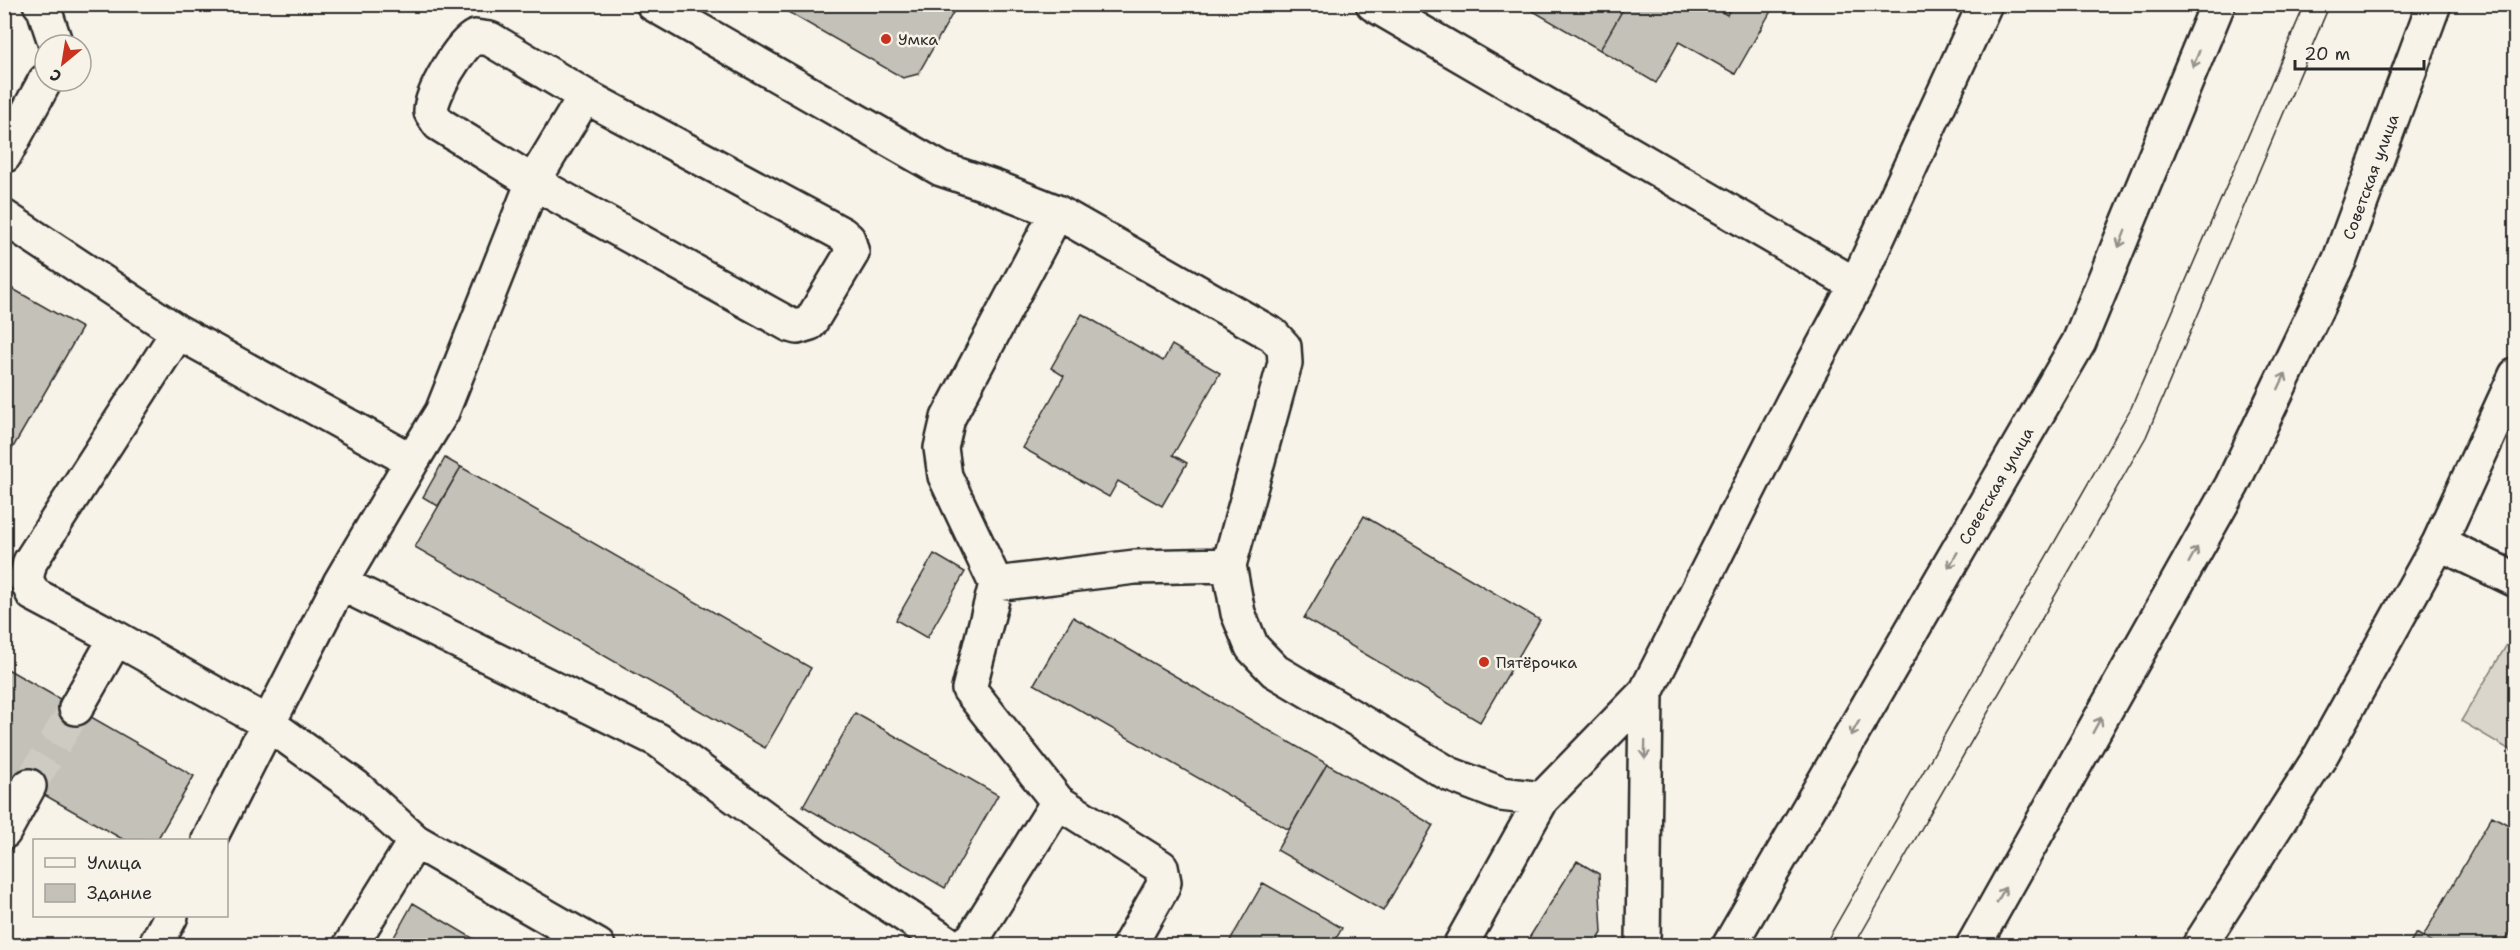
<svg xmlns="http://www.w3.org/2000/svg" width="2520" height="950" viewBox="0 0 2520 950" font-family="'Shantell Sans',sans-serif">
<rect width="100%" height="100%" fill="#f7f3e8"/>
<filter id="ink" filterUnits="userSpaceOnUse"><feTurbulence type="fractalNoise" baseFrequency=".0167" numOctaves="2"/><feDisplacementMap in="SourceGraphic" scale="12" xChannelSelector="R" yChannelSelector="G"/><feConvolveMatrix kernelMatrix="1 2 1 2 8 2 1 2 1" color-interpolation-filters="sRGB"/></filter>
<g filter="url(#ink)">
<!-- green -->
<path fill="#dad6cc" stroke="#82807c" stroke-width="1.5" d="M2515,631V753L2461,721Z"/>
<!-- building -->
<path fill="#c4c1b9" stroke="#2b2b2b" stroke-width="1.5" d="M774,4H958L918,74L903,78Z
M1521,4H1626L1600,50Z
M1626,4H1708L1727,15L1733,4H1775L1735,74L1679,42L1656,83L1600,50Z
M1708,4H1733L1727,15Z
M4,284L82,328L4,463Z
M1082,314L1163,361L1172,345L1220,373L1173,455L1187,463L1162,506L1118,481L1109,497L1023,448L1064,376L1051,368Z
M445,458L461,467L438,506L423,497Z
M461,467L811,668L765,748L415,547Z
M1364,516L1540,620L1480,722L1304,618Z
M934,554L965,572L927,638L896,620Z
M1073,617L1327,764L1289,830L1034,684Z
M4,667L194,776L157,840H124L4,772Z
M855,713L998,795L945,888L803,806Z
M1327,764L1433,825L1383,911L1277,850Z
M2492,816L2516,829V923L2502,946H2438L2423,937Z
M1577,861L1599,874L1602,933L1594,946H1524Z
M1263,883L1342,928L1332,946H1227Z
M413,903L486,946H389Z
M2516,923V946H2502Z
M2416,933L2423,937L2438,946H2408Z"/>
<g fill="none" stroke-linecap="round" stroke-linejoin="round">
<!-- minor-tunnel -->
<path stroke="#cecbc2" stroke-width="33" stroke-dasharray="33 16" stroke-linecap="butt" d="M29,786L76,708"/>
<!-- minor casing -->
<g stroke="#2b2b2b" stroke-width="38">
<path id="minor" d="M40,4L44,9L56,45
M653,4L941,169L994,187L1057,212
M1373,4L1856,285
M475,37L490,39L585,96L842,234L848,239L852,253L810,323L797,327L790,325L533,182L439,124L431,112C430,95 460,44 475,37Z
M4,156L45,81
M4,217L178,332
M412,461L442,412L533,182L585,96
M2439,543L2516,580
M1229,565L1285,363L1284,347L1273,335L1057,212L948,418L941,448L945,476L996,584L1135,567L1229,565L1238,613L1252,647L1275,671L1449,774L1501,794L1542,799
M340,583L658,740L830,866L952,946
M996,584L969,689L1058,802L1161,867L1164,882L1162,888L1129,946
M116,638L269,724L356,787L415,841L350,946
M76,708L116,638L33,594L26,579L30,562L178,332L412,461L340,583L209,840
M4,832L29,786
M415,841L598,946
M155,946L171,916
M962,946L973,938L1058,802
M1460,946L1542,799L1646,692L1793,402L1856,285L1985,4
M1643,946L1646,692
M2199,946L2320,757L2439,543L2516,375"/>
</g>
<!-- major casing -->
<g stroke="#2b2b2b" stroke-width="38">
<g id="major">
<path id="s1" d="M1729,946L2079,342L2218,4"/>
<path id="s2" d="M1973,946L2232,485L2340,259L2434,4"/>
</g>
</g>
<!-- minor -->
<use href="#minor" stroke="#f7f3e8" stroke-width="33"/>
<!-- major -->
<use href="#major" stroke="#f7f3e8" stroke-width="33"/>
<!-- tram -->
<path stroke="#2b2b2b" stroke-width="1.5" d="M1824,946L2131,408L2305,4
M1854,946L2146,437L2330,4"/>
</g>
<!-- one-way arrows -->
<defs><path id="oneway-shaft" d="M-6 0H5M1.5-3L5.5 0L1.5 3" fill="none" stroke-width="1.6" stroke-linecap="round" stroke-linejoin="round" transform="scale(1.5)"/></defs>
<g stroke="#918f8a">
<use href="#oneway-shaft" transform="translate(2196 59) rotate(112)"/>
<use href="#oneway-shaft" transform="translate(2122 239) rotate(112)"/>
<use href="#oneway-shaft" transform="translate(2282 381) rotate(-65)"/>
<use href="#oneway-shaft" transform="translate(2193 555) rotate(-61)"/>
<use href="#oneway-shaft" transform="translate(1953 560) rotate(120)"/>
<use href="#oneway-shaft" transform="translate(2097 725) rotate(-61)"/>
<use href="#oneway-shaft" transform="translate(1855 728) rotate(120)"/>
<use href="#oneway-shaft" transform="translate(1645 750) rotate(91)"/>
<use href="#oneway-shaft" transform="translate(2001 895) rotate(-61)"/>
</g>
</g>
<!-- markers -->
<g fill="#c8321e" stroke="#f7f3e8" stroke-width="2">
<circle cx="886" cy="39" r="6"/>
<circle cx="1484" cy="662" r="6"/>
</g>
<g text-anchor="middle" stroke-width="5" stroke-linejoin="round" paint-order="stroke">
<!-- poi labels -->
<g font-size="16" fill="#2b2b2b" stroke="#f7f3e8" text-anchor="start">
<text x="898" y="45">Умка</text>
<text x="1496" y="668">Пятёрочка</text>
</g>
<!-- street labels -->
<g font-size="16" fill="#2b2b2b" stroke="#f7f3e8">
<text dy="6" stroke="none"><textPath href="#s2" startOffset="867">Советская улица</textPath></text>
<text dy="6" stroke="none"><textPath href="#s1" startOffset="532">Советская улица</textPath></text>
</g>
</g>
<!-- margin -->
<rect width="2520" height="950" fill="none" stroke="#f7f3e8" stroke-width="24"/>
<rect x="12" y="12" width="2496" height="926" fill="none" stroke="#2b2b2b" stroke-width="2" filter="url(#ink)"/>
<!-- legend -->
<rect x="33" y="839" width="195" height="78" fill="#f7f3e8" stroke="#a5a39c" stroke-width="1.5"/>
<rect x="45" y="858" width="30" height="9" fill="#f7f3e8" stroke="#a5a39c" stroke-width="1.5"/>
<text x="87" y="869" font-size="18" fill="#2b2b2b">Улица</text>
<rect x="45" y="884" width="30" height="18" fill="#c4c1b9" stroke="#a5a39c" stroke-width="1.5"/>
<text x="87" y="899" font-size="18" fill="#2b2b2b">Здание</text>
<!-- north arrow -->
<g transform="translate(63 63) rotate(210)"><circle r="28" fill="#f7f3e8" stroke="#a5a39c" stroke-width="1.5"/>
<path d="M0-4.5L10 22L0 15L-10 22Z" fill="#c8321e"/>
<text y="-9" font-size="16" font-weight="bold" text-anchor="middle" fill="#2b2b2b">С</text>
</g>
<!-- scale -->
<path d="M2295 60v9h129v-9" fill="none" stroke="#2b2b2b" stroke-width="3"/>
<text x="2304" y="60" font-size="18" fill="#2b2b2b" stroke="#f7f3e8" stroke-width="4.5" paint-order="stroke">20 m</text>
</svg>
